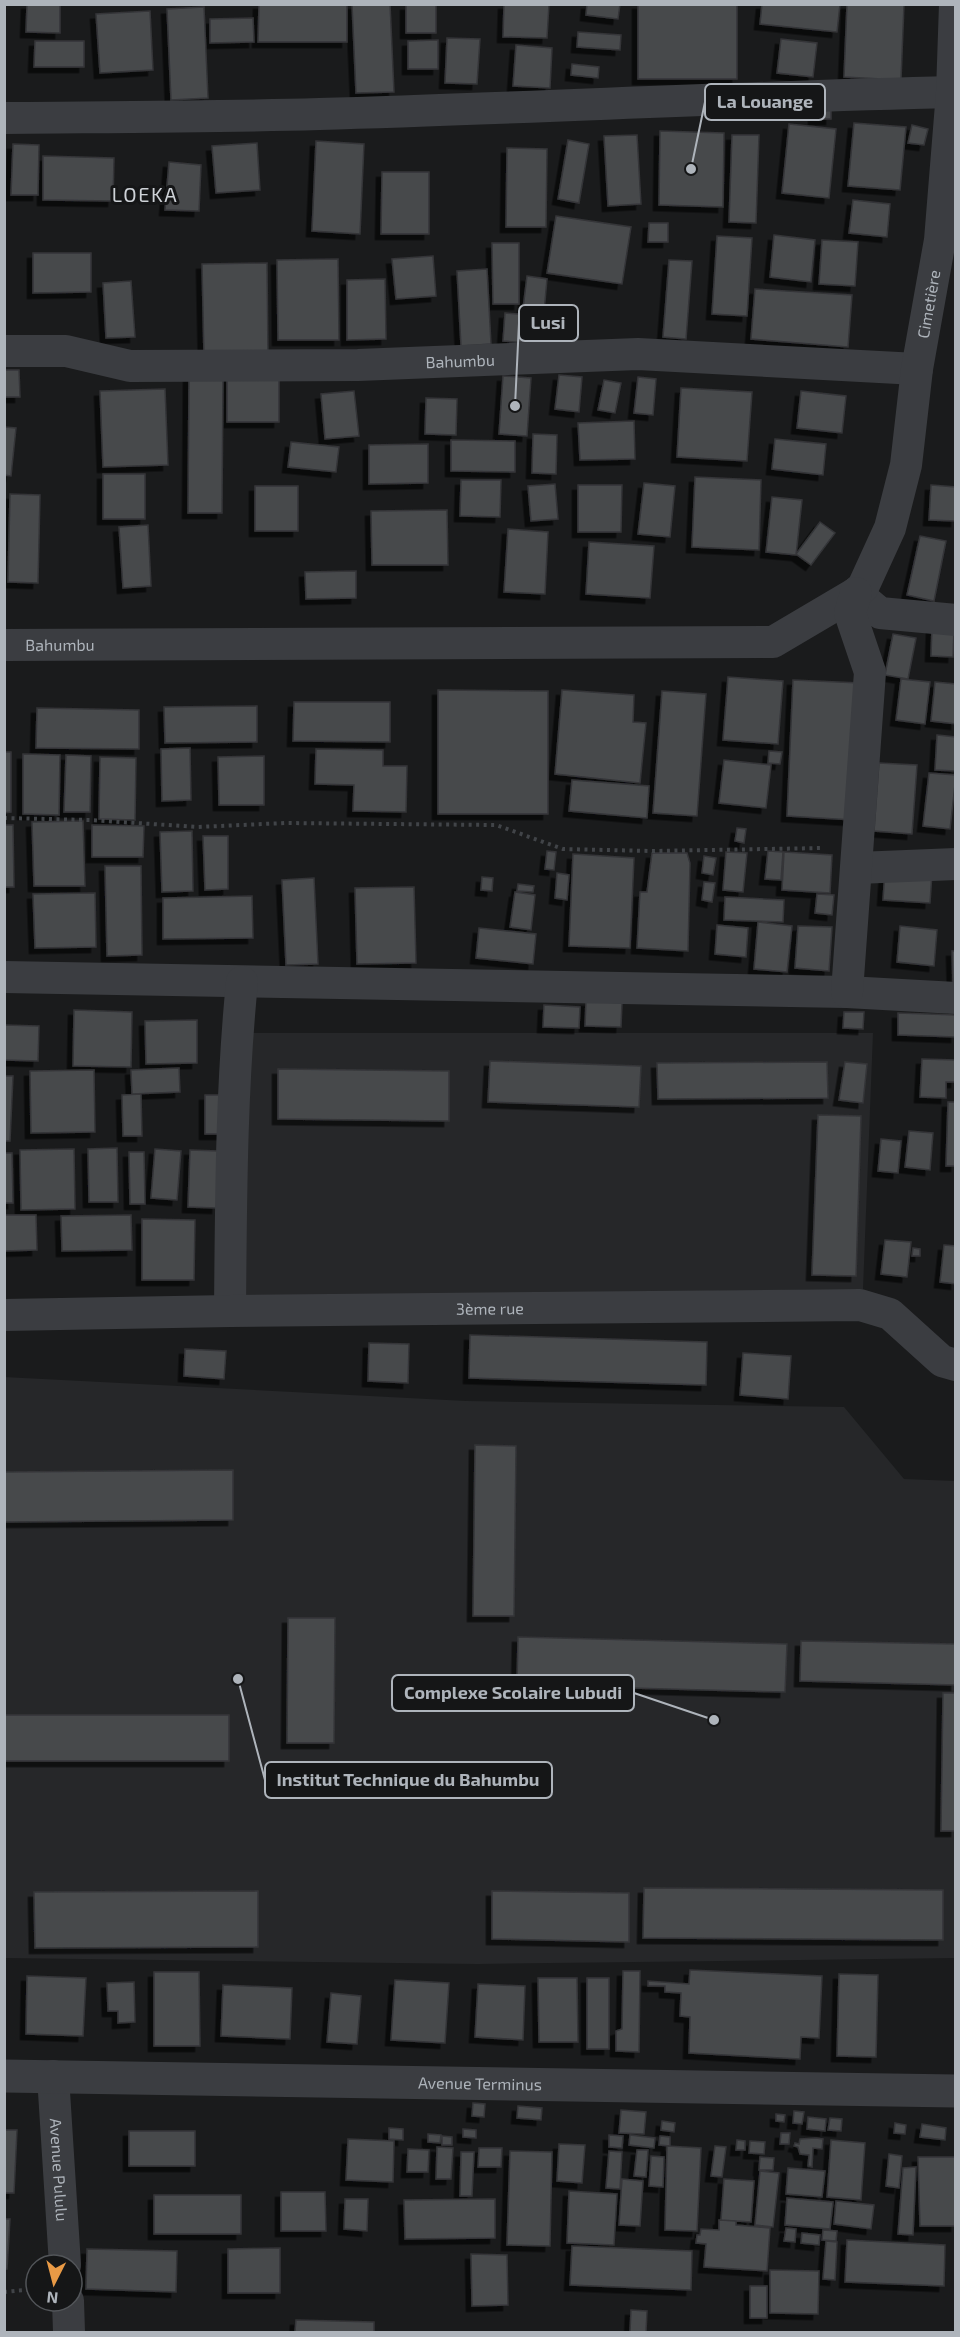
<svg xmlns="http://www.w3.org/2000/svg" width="960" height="2337" viewBox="0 0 960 2337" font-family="'Exo 2',sans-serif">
<defs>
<filter id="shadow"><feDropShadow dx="-5.5" dy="5.5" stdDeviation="0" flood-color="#0009"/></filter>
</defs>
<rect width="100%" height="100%" fill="#1a1b1c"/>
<!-- built -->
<path fill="#262729" d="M249,1033H873L863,1289L242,1297Z
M4,1377L466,1401L844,1407L904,1479L955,1481V1958L478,1964L5,1958Z"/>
<!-- building -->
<path fill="#47494c" stroke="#343538" stroke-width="1.5" filter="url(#shadow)" d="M27,4H60V33L26,32Z
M259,4H347V42H258Z
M352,4H390L394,92L356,93Z
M504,4H549L547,38L503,37Z
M587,4H620L618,19L586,15Z
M638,4H737V79H638Z
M762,4H840L837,32L760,24Z
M847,4H904L901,80L844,77Z
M406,5H436V33H406Z
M204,7L208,98L171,100L167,9Z
M150,11L153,70L100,73L96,14Z
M253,18L254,42L210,43V19Z
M578,32L621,35L620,50L577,47Z
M447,38L480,39L477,84L445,83Z
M781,39L817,43L813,77L777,73Z
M438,40V69H408V41Z
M35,41H84V67H34Z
M516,45L552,48L550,88L513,86Z
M572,64L599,67L598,78L571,75Z
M814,106H831V119H814Z
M854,123L906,127L900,190L848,186Z
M789,124L836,129L829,198L782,193Z
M912,125L928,129L924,145L908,143Z
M660,131L724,133L723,207L659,205Z
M637,135L641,204L608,206L604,136Z
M732,135H759L756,223L729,222Z
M568,140L589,144L579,203L558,199Z
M316,141L364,144L360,234L312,231Z
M257,143L260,190L216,193L212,146Z
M13,144L39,145L38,195H11Z
M507,148L547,149L546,227H506Z
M43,156L114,158L113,201L43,200Z
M169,162L201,165L199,211L165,210Z
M382,172H429V234H381Z
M853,200L890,204L887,237L849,233Z
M556,216L631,227L622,284L547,273Z
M649,223H668V242H648Z
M774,235L815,240L811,282L770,277Z
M717,236L752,238L747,316L712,314Z
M822,240L858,242L855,286L819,284Z
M492,243H519V304H493Z
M33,253H91V292L33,293Z
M433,256L436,296L396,299L392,259Z
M338,259L339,340H278L277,260Z
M669,260L692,261L686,339L663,337Z
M267,263L268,357L204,358L202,264Z
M487,269L491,344L461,346L457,271Z
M527,276L547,279L544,312L523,309Z
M385,279L386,339L347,340V280Z
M131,281L135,337L106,338L103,283Z
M755,289L852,295L848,347L751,339Z
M505,313L557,317L556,345L503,341Z
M4,370H19L20,397H4Z
M227,375H279V422H227Z
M559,375L582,377L579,412L555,409Z
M189,376H223L222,513H188Z
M503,376L531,378L527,436L499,434Z
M638,377L656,379L653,415L634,413Z
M604,380L621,383L615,413L598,410Z
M681,388L752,392L747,461L677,457Z
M165,389L168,465L103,467L100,391Z
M354,391L359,436L325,439L321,394Z
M801,391L846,396L842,433L797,428Z
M426,398L457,399L456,435L425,434Z
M634,421L635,459L580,460L578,423Z
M4,427L16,428L11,476L4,475Z
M533,434L557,435L556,474L532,473Z
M775,439L826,444L823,475L772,469Z
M451,440L515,441V472L451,471Z
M291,442L339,447L336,472L288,467Z
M428,444V483L369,484V445Z
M103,474H145V519H103Z
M695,477L761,480L759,550L692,547Z
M461,480H501L500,517L460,516Z
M644,483L675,486L670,537L638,534Z
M555,484L558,519L531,521L528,486Z
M578,485H622L621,532H578Z
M931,485L956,487V521L929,520Z
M255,486H298V531H255Z
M10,494L40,495L38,583L8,582Z
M772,497L802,500L796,555L766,552Z
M447,510L448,565H372L371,511Z
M820,522L835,533L811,565L796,554Z
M148,525L151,586L123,588L119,527Z
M508,529L548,532L545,594L504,592Z
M920,536L946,541L934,601L907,595Z
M589,542L654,546L650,598L586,594Z
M356,571V598L306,599L305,572Z
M932,627L954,628L953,657L931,656Z
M893,634L916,638L908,679L885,675Z
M728,677L783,681L778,744L723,740Z
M901,679L930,682L925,724L896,720Z
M793,680L860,683L853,820L787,816Z
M935,682L956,684V724L931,721Z
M438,690L548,691V814H438Z
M562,690L634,695L633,722L646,723L640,783L555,774Z
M662,691L706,694L697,816L653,813Z
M294,702H390V742L293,741Z
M257,706V742L165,743L164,707Z
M37,708L139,710V749L36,748Z
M937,735L956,737V771L935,770Z
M190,748L191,800L162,801L161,749Z
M316,749L383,750V766H407L406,812L353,811L354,785L315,784Z
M769,751L782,752L780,764L768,763Z
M4,752H11V812L4,813Z
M23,754L60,755L59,815L23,814Z
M66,755L91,756L90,812H64Z
M264,756V805H219L218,757Z
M100,757L136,758L135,820L99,819Z
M724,760L771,765L766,808L719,803Z
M879,763L917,765L912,834L874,831Z
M929,773L956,775L950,829L923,826Z
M572,780L649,786L647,818L569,811Z
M83,821L85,886H34L32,822Z
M4,825H13L14,887H4Z
M92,825L144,826L143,857H92Z
M737,828L746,829L744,843L735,841Z
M192,831L193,891L162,892L160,832Z
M203,836H228V889L205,890Z
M547,851L556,852L554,870L545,869Z
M768,851L783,852L781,880L765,879Z
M726,852L747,853L743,892L723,890Z
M784,852L832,855L830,893L782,890Z
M652,853H687L690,863L688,951L637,948L640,892H647Z
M573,854L634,858L630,948L569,946Z
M704,856L716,858L713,875L702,873Z
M105,866H141L142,955L107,956Z
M885,870L932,873L930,903L883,900Z
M557,873L569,875L567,900L555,898Z
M482,877L493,878L492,891L481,890Z
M314,878L318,964L286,965L282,880Z
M704,882L715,883L712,902L702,900Z
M518,884L534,886L533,892L517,891Z
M414,887L416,963L357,964L355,888Z
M515,892L535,895L531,930L510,927Z
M95,893L96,947L35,948L33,894Z
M817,894L834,895L832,915L815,913Z
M252,896L253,938L163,939V898Z
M725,897L784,900L783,922L724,920Z
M758,922L792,926L787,972L754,969Z
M717,925L748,928L746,957L715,954Z
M798,926L832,927L829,971L795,968Z
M900,926L937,930L934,966L897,962Z
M479,928L536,934L533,964L476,958Z
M952,951H956V985H953Z
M586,1001L622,1003L621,1027L585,1026Z
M544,1005L580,1007L579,1028L543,1027Z
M74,1010L132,1012L131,1067L73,1066Z
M844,1012H864L863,1029L843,1028Z
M898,1013L956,1015V1037L898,1035Z
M197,1020V1063L146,1064L145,1021Z
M4,1025L39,1026L38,1061L4,1060Z
M922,1059L956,1060V1082H946V1098L920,1097Z
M490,1061L641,1066L639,1107L488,1102Z
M827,1062L828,1098L658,1099L657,1063Z
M845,1062L867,1064L863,1103L839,1100Z
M179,1068L180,1092L132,1094L131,1070Z
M278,1069L449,1071V1121L278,1119Z
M94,1070L95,1132L31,1133L30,1071Z
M4,1076H13L10,1141H4Z
M141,1094L142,1136H123L122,1095Z
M205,1095H223V1134H205Z
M948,1102H956V1166H946Z
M818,1115L861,1116L856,1276L812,1275Z
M909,1131L933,1133L930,1170L905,1167Z
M881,1139L901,1141L898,1173L878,1171Z
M117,1148L118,1202H89L88,1149Z
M74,1149L75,1209L21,1210L20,1150Z
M155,1149L181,1151L177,1200L151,1198Z
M190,1150L219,1151L217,1208L188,1207Z
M129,1152H144L145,1204H130Z
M4,1153H12L13,1203H4Z
M4,1215H36L37,1250L4,1251Z
M131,1215L132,1250L62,1251L61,1216Z
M142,1219L195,1220L194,1280H142Z
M885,1240L911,1242L907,1277L881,1274Z
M944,1245L956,1246V1284L940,1282Z
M913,1248L920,1249V1256H912Z
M470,1335L707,1342L706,1385L469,1378Z
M369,1343L409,1344L408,1383L368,1381Z
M185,1349L226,1351L224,1379L184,1376Z
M743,1353L791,1356L788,1399L740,1395Z
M475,1445L516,1446L514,1616H473Z
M233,1470V1520L4,1522V1472Z
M288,1618H335L334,1743H287Z
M518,1637L787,1644L785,1692L517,1685Z
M801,1641L956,1644V1685L800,1681Z
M943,1693H956V1831H941Z
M4,1715H229V1761H4Z
M644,1888L943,1890V1940L643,1938Z
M258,1891V1947L35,1948L34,1892Z
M492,1891L629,1893V1942L492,1939Z
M690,1970L822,1976L819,2038L801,2037L800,2059L689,2053L690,2017L680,2016L681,1993L665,1992V1986H648V1981L689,1984Z
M623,1971H640L639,2052L616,2051V2031L622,2029Z
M154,1972H199L200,2046H154Z
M839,1974L878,1975L876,2057L837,2056Z
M27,1976L86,1978L83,2036L26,2034Z
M538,1978H577L578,2042H539Z
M587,1978H609V2049H587Z
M395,1980L449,1983L445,2043L391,2040Z
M134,1982L135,2022L118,2023V2011H108L107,1983Z
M478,1984L525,1986L523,2040L475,2037Z
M223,1985L292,1988L290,2039L221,2036Z
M331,1993L361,1996L357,2044L327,2042Z
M473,2103L485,2104L484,2117L472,2116Z
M518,2106L542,2108L541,2120L517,2118Z
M621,2110L646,2112L644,2134L619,2133Z
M794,2111L804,2112L802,2124L793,2123Z
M776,2114L785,2115L784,2122L776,2121Z
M808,2117L826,2119L825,2131L807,2129Z
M830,2118L842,2119L841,2131L828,2130Z
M662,2121L675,2123L674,2132L661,2130Z
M895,2123L906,2125L905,2134L894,2133Z
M922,2124L946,2128L945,2140L920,2137Z
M389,2128L403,2129V2140L389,2139Z
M463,2129L476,2130V2138L463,2137Z
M4,2130H17L14,2193H4Z
M129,2131H195V2166H129Z
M781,2133H790L789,2144H780Z
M428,2134L441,2135L440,2143L428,2142Z
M609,2135L623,2136L622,2148L609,2147Z
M630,2135L655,2138L654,2148L629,2145Z
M442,2136L452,2137V2145H442Z
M660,2136L670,2137V2146L659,2145Z
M816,2138L823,2139L822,2149L813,2148L812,2167L808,2166L809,2155L800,2154L798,2147L794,2146L795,2143L799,2144L800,2139Z
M348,2139L394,2141L393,2182L346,2180Z
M737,2140L745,2141V2150H736Z
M831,2140L865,2143L861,2200L827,2197Z
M750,2141L765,2142L764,2154L749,2153Z
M559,2144L585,2145L582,2183L557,2181Z
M667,2146L701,2148L697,2231L665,2230Z
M715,2146L726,2147L722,2177L711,2176Z
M437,2147L453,2148L451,2179H436Z
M479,2148H502L501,2167H478Z
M408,2149L429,2150L428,2172H407Z
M637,2150H648L646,2177L634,2176Z
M510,2151L552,2152L550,2246L507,2245Z
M609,2151L622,2152L620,2189L606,2188Z
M461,2152H474L472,2196H460Z
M889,2154L902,2156L899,2188L886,2186Z
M651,2156L664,2157L663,2187L649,2186Z
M760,2157L774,2158L773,2170H759Z
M918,2157H956V2226H920Z
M916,2167L913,2235L898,2234L903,2168Z
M788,2168L825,2171L822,2197L786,2194Z
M760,2171L779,2173L773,2227L755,2225Z
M622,2179L643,2181L640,2226L619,2225Z
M724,2179L754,2181L751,2222L721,2220Z
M569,2191L617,2194L614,2245L567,2243Z
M281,2192H325L326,2231H281Z
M154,2195H241V2234H154Z
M787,2198L833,2202L830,2229L785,2225Z
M345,2199H368L367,2231L344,2229Z
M495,2199V2238L405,2239L404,2200Z
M836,2201L874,2205L871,2229L834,2224Z
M4,2219H10L7,2269H4Z
M719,2220L736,2221V2225L770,2228L767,2271L704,2267L706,2244L696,2243L697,2235H700L701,2229L719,2230Z
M786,2228L796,2229L795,2242L784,2241Z
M823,2230L837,2231L836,2241L822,2240Z
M802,2233L820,2235L819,2245L801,2243Z
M847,2240L945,2245L944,2286L845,2282Z
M826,2241L837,2242L835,2280L823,2279Z
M572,2246L692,2251L691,2290L570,2285Z
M280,2248V2293H228V2249Z
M87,2249L177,2251L176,2292L86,2289Z
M471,2254L507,2255L508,2305L472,2306Z
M770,2270L819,2271L818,2314L770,2313Z
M750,2286H767V2318H750Z
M631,2310L647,2311L646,2332H630Z
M296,2320L374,2322V2332H295Z"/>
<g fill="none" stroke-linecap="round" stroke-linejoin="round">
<!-- path -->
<path stroke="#414448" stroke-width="4" stroke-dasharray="3 4.5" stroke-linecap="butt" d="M4,818L90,820L198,827L285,823L496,825L563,849L653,851L824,848
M4,2292L36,2289"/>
<!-- minor -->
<g stroke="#3b3d41" stroke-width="32">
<path d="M4,118C109,117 214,117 319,114C530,108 741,97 952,92"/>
<path id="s1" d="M4,351H66L130,366L358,365L638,354L917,369"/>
<path d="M856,593L880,613L956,620"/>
<path id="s2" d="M4,645L773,642L856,593L863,587L890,528L906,465L917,369L940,240L952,92L955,4"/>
<path d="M857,868L956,864"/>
<path d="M4,977L847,992L956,998"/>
<path d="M847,992L870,672L850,613L856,593"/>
<path d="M230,1311C231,1201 231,1092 242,982"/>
<path id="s3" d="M4,1315L230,1311L860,1305L890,1314L942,1361L956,1365"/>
<path id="s4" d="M53,2076L65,2265"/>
<path d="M68,2301L69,2332"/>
</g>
<!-- tertiary -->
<path stroke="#3b3d41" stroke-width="33" id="s5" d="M4,2076L956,2091"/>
</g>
<g text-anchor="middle" stroke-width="6" stroke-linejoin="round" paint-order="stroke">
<!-- street labels -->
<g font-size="16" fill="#aeb4bb" stroke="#151617">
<text dy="6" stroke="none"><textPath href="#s2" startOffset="1167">Cimetière</textPath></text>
<text dy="6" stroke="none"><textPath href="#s1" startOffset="458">Bahumbu</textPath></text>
<text dy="6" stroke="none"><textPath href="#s2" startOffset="56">Bahumbu</textPath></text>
<text dy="6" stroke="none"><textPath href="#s3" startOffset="486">3ème rue</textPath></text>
<text dy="6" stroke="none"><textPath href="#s5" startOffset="476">Avenue Terminus</textPath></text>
<text dy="6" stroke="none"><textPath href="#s4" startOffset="94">Avenue Pululu</textPath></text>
</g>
<!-- quarter labels -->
<g font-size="20" letter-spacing="1.5" fill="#ced2d7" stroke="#151617">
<text x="145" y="202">LOEKA</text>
</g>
</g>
<!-- callouts -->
<path fill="none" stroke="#aeb4bb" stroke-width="2" d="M691 169L705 102M515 406L519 323M714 1720L634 1693M238 1679L265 1780"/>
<g fill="#aeb4bb" stroke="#151617" stroke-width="2">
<circle cx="691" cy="169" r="6"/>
<circle cx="515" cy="406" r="6"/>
<circle cx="714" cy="1720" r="6"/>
<circle cx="238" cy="1679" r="6"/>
</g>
<g fill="#151617" stroke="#aeb4bb" stroke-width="2">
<rect x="705" y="84" width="120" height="36" rx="6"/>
<rect x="519" y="305" width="59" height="36" rx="6"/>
<rect x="392" y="1675" width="242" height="36" rx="6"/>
<rect x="265" y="1762" width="287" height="36" rx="6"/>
</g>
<g font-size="18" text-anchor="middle" font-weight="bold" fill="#aeb4bb">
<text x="765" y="108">La Louange</text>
<text x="548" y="329">Lusi</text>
<text x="513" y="1699">Complexe Scolaire Lubudi</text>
<text x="408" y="1786">Institut Technique du Bahumbu</text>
</g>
<!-- border -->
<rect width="960" height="2337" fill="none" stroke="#aeb4bb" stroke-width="12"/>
<!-- north arrow -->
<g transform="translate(54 2283) rotate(186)"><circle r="28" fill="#151617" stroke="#525559" stroke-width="1.5"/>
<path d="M0-4.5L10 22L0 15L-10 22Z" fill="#e99a46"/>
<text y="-9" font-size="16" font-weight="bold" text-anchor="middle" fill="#aeb4bb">N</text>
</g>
</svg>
